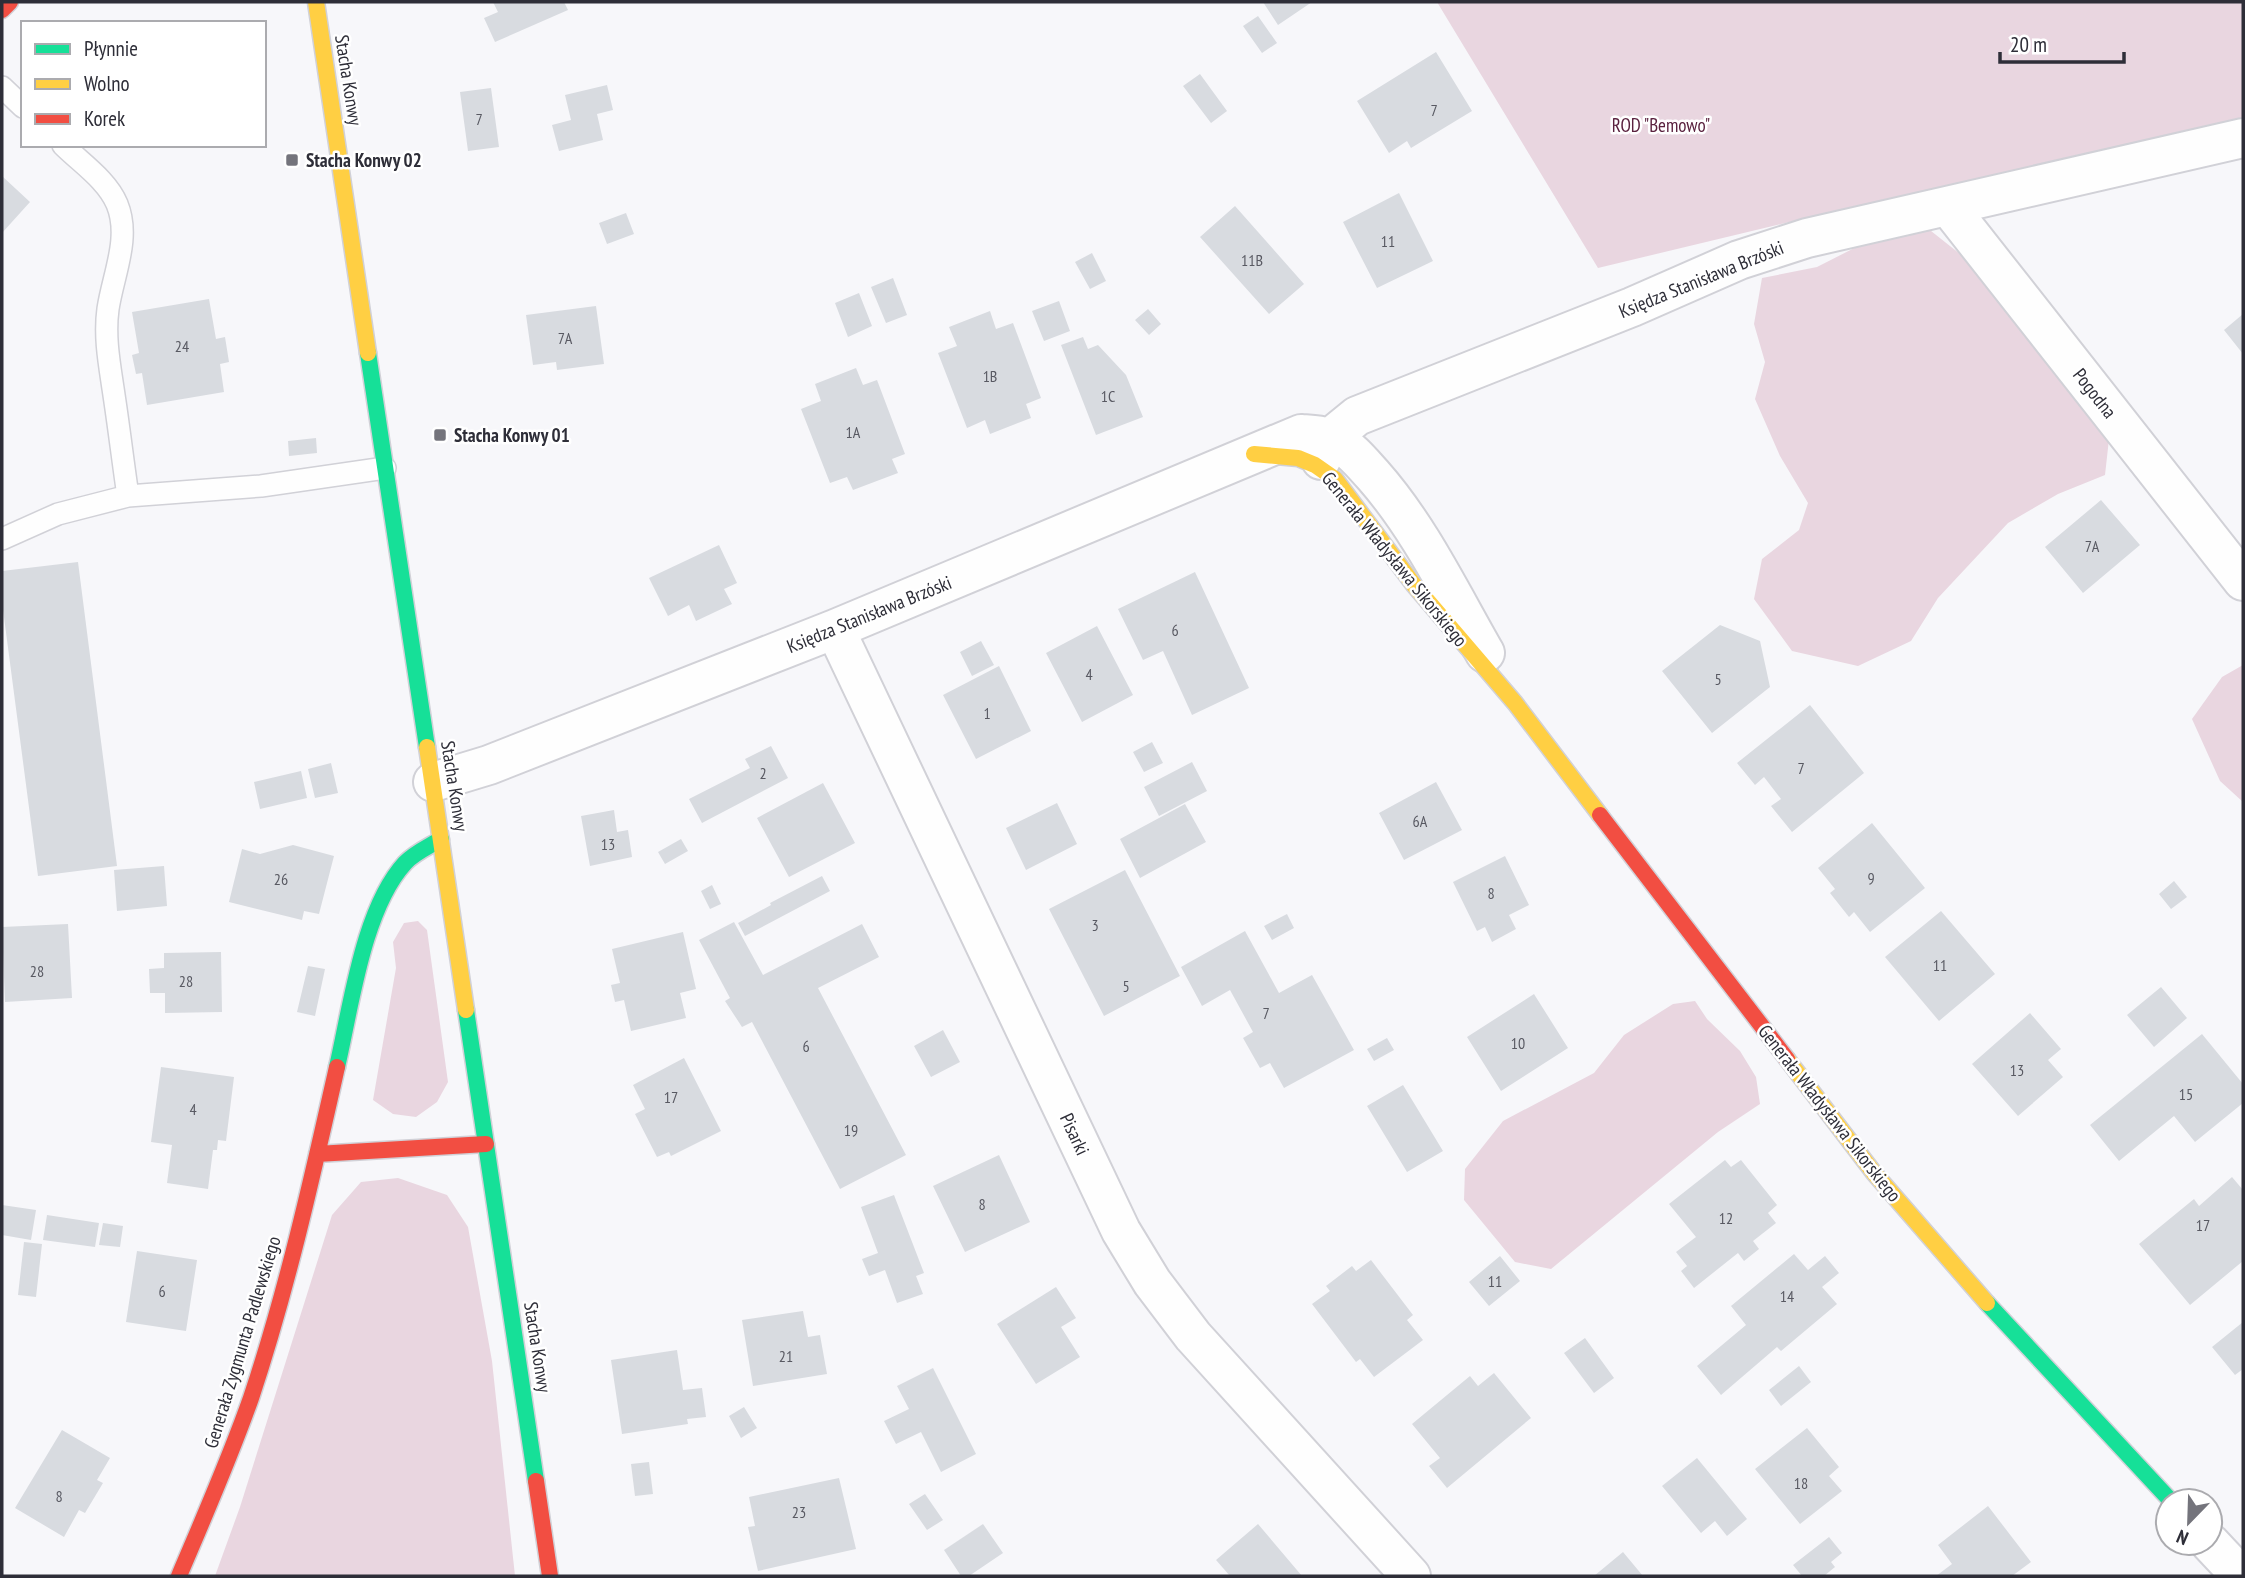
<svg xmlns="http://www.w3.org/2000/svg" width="2245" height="1578" viewBox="0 0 2245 1578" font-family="'PT Sans Narrow',sans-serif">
<rect width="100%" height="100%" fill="#f7f7fa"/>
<!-- green -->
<path fill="#e9d6e0" d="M1437,2H2243V120L1843,209L1598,268Z
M1926,227L1974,265L2002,307L2051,365L2109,439L2105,475L2058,494L2008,523L1938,598L1911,641L1858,666L1792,651L1754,599L1762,559L1799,530L1808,503L1780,456L1755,399L1765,362L1754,324L1762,278L1817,267L1878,236Z
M2243,665V802L2220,781L2192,719L2222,677Z
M418,921L427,930L448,1082L437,1102L416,1117L393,1114L373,1100L396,968L393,942L404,923Z
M1695,1001L1707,1019L1740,1051L1756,1077L1760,1104L1718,1132L1551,1269L1515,1262L1464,1200L1465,1169L1503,1121L1594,1073L1624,1035L1673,1004Z
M398,1178L447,1195L468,1227L492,1361L515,1576H215L240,1507L332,1215L361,1182Z"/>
<!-- building -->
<path fill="#d8dbe0" d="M493,2H564L568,10L495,42L484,18L498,12Z
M1263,2H1312L1278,25Z
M1258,16L1277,43L1262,53L1243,26Z
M1436,52L1472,111L1411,148L1407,141L1389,153L1357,101Z
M1200,74L1227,111L1211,123L1183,86Z
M607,85L613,110L597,114L603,140L559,151L552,125L571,120L565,95Z
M491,88L499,147L468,151L460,92Z
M2,176L30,202L2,233Z
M1399,193L1433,261L1377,288L1343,222Z
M1235,206L1304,284L1269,314L1200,237Z
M626,213L634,234L607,244L599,223Z
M1092,253L1106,281L1090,289L1075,262Z
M893,278L907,315L886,323L871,287Z
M859,293L872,326L848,337L835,303Z
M209,299L216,339L225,337L229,362L220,364L224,392L147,405L142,373L136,374L132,355L139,353L132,312Z
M1059,301L1070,331L1044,341L1032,311Z
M596,306L604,364L557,370L556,362L533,365L526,315Z
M1148,309L1161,324L1149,335L1135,320Z
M990,311L996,329L1013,323L1041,398L1026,404L1031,418L990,434L985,420L967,428L938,353L957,346L949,327Z
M2243,314V354L2224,330Z
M1083,337L1088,349L1098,345L1126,375L1143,417L1096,435L1061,345Z
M856,368L863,385L877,380L905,454L892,459L898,473L853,490L847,477L830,483L801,409L821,401L815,384Z
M316,438L317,453L289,456L288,441Z
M2101,500L2140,545L2083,593L2045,547Z
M719,545L737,583L724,589L732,604L696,621L689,605L668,616L649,578Z
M78,562L117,866L38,876L2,602V571Z
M1195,572L1249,688L1192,715L1163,651L1143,660L1118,609Z
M1720,625L1760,641L1770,687L1712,733L1662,671Z
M1097,626L1133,695L1082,722L1046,653Z
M981,641L994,665L972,676L960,652Z
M999,666L1031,731L976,759L943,695Z
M1810,705L1864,773L1792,832L1771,806L1781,799L1764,777L1755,785L1737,763Z
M1152,742L1163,763L1144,772L1133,752Z
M771,746L788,778L702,823L689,799L750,768L745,759Z
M1192,762L1207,791L1159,816L1144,787Z
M331,763L338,793L315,798L308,769Z
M301,771L307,798L260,809L254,782Z
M1436,782L1462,830L1404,860L1379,813Z
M823,783L855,843L789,877L757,818Z
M1057,803L1077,844L1026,870L1006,828Z
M1185,804L1206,842L1140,878L1120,839Z
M614,810L617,832L628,830L632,857L590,866L581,816Z
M1872,823L1925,888L1870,932L1854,912L1849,917L1830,893L1835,889L1818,868Z
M681,839L688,851L665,864L658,852Z
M293,845L334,856L319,914L304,911L302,920L229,902L242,849L260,854Z
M1505,856L1529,905L1509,915L1516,929L1492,942L1485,927L1477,931L1453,882Z
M164,866L167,906L117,911L114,870Z
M1125,870L1180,976L1104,1016L1049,909Z
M822,876L830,891L745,936L738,923L771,905L770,903Z
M2174,881L2187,897L2171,909L2159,894Z
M712,885L721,904L710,909L701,891Z
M1941,911L1995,974L1939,1021L1885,957Z
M1287,914L1294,928L1272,940L1264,926Z
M734,922L763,975L862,924L879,957L818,988L906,1155L840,1189L752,1022L742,1027L725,1001L730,998L699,940Z
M68,924L72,998L5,1002L2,927Z
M1245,931L1279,993L1312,975L1354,1050L1284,1088L1270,1063L1260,1068L1243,1038L1253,1032L1230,990L1202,1006L1181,967Z
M683,932L696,989L680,993L686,1018L631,1031L624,1000L615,1002L611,985L620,983L612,949Z
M221,952L222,1012L165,1013V993H150L149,969L164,968V953Z
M308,966L325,969L315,1016L297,1012Z
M2161,987L2187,1018L2154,1047L2127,1015Z
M1534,994L1568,1048L1501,1091L1467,1037Z
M2030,1013L2061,1049L2048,1060L2063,1077L2018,1116L1972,1064Z
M943,1030L960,1062L931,1077L914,1046Z
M2202,1034L2243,1084V1103L2195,1142L2174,1116L2119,1161L2090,1125Z
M1387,1038L1394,1050L1374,1061L1367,1049Z
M684,1058L721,1131L671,1156L669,1152L657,1157L635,1114L645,1109L633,1085Z
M161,1067L234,1077L226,1141L218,1140L217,1150H213L208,1189L167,1183L172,1145L151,1142Z
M1403,1085L1443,1151L1407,1172L1367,1106Z
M999,1155L1030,1222L965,1252L933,1186Z
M1725,1160L1731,1167L1741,1160L1777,1205L1768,1213L1776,1223L1753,1241L1759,1249L1744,1261L1738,1253L1694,1288L1681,1271L1687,1266L1676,1252L1696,1237L1669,1204Z
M2232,1177L2243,1190V1261L2190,1305L2139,1244L2194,1199L2199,1206Z
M894,1195L924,1273L916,1276L923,1294L897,1303L885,1270L869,1276L862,1259L878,1253L861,1207Z
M2,1205L36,1210L31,1240L2,1235Z
M47,1215L99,1223L95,1247L43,1240Z
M103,1223L123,1226L120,1247L99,1245Z
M24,1242L42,1244L36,1297L18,1295Z
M137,1251L197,1260L186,1331L126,1322Z
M1794,1254L1808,1270L1825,1256L1839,1273L1822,1287L1837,1304L1781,1351L1777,1347L1721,1395L1697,1366L1746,1325L1731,1306Z
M1500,1256L1520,1281L1489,1306L1469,1282Z
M1371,1260L1413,1315L1407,1320L1423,1340L1374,1377L1360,1359L1356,1362L1312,1304L1330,1291L1326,1286L1352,1266L1356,1271Z
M1056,1287L1076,1318L1061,1327L1080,1357L1036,1384L997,1324Z
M803,1311L808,1337L820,1335L827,1374L753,1386L742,1320Z
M2243,1322V1369L2235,1375L2212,1347Z
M1585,1338L1614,1378L1594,1393L1564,1353Z
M677,1350L683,1390L702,1388L706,1417L687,1419L688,1424L622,1434L611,1360Z
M1799,1366L1811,1382L1781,1406L1769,1390Z
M933,1368L976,1454L941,1472L921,1432L896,1444L884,1421L909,1409L897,1386Z
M1494,1373L1531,1418L1447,1488L1429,1466L1440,1458L1412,1424L1470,1376L1478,1386Z
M744,1407L757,1428L741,1438L729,1416Z
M1807,1428L1839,1467L1829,1476L1842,1491L1800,1524L1755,1469Z
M62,1430L110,1458L97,1480L103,1483L85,1513L79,1510L64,1537L15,1508Z
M1697,1458L1747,1519L1727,1536L1715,1521L1701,1533L1662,1486Z
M649,1462L653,1494L635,1496L631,1464Z
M839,1478L856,1549L758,1571L748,1527L755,1526L749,1497Z
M925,1494L943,1520L927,1530L909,1504Z
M1988,1506L2031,1562L2012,1576H1936L1952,1564L1938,1545Z
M983,1524L1003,1553L969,1576H961L944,1550Z
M1258,1524L1302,1576H1230L1216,1560Z
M1829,1537L1842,1553L1831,1562L1835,1567L1824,1576H1802L1793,1565Z
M1623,1552L1643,1576H1594Z"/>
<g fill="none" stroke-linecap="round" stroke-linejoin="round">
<!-- lane casing -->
<g stroke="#d1d1d7" stroke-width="24">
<path id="lane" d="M2,87L23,107
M63,145C81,163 107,180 117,204C131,238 113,275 108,309C104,338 110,367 114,395C119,428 123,462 128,496
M2,539L58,514L128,496L261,486L385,468"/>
</g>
<!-- street casing -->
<g stroke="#d1d1d7" stroke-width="42">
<path id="street" d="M1948,206L2243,581
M1321,460L1330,438L1357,416L1632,307L1739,260L1807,238L2243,138
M835,629L1121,1231L1152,1282L1193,1336L1411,1576
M433,782L489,765L835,629L1301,434C1314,435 1326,435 1337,442C1351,449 1362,463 1373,475C1419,527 1450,592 1485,653
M2210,1543L2241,1576"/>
</g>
<!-- fast casing -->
<g stroke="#d1d1d7" stroke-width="19">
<path id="fast" d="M368,353L427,747
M466,1010L536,1481
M337,1067C351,1007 363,909 405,863C414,853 430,846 441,839
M1987,1303L2171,1501"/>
</g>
<!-- slow casing -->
<g stroke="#d1d1d7" stroke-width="19">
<path id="slow" d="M316,2L368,353
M1254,454L1298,458L1315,465L1335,479L1414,585L1515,703L1600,815
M427,747L466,1010
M1787,1059L1874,1173L1987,1303"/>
</g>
<!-- jam casing -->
<g stroke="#d1d1d7" stroke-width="19">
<path id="jam" d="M2,10L10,2
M1600,815L1787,1059
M317,1154L486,1144
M536,1481L550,1576
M179,1576C204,1517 230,1458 251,1398C287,1290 312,1178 337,1067"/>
</g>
<!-- lane -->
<use href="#lane" stroke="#fefefe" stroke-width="21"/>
<!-- street -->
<use href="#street" stroke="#fefefe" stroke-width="38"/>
<!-- fast -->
<use href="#fast" stroke="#16e098" stroke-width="16"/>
<!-- slow -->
<use href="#slow" stroke="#ffcf43" stroke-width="16"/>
<!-- jam -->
<use href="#jam" stroke="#f24e42" stroke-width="16"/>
</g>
<!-- markers -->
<g fill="#74747c" stroke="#fff" stroke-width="2.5">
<rect x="285" y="153" width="14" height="14" rx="3.5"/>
<rect x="433" y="428" width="14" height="14" rx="3.5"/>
</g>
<g text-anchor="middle" stroke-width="5" stroke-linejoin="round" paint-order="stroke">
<!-- number labels -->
<g font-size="16" fill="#585962">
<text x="1434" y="116">7</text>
<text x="479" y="125">7</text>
<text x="1388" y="247">11</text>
<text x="1252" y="266">11B</text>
<text x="565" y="344">7A</text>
<text x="182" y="352">24</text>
<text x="990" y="382">1B</text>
<text x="1108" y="402">1C</text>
<text x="853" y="438">1A</text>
<text x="2092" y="552">7A</text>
<text x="1175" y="636">6</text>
<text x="1089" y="680">4</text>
<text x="1718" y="685">5</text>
<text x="987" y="719">1</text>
<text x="1801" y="774">7</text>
<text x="763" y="779">2</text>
<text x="1420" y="827">6A</text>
<text x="608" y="850">13</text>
<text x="1871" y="884">9</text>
<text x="281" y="885">26</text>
<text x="1491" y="899">8</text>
<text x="1095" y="931">3</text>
<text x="1940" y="971">11</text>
<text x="37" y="977">28</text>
<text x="186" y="987">28</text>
<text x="1126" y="992">5</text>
<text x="1266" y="1019">7</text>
<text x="1518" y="1049">10</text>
<text x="806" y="1052">6</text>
<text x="2017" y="1076">13</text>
<text x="2186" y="1100">15</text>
<text x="671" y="1103">17</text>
<text x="193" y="1115">4</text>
<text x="851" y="1136">19</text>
<text x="982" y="1210">8</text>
<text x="1726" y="1224">12</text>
<text x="2203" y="1231">17</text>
<text x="1495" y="1287">11</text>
<text x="162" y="1297">6</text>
<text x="1787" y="1302">14</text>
<text x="786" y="1362">21</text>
<text x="1801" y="1489">18</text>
<text x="59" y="1502">8</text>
<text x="799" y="1518">23</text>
</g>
<!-- street labels -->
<g font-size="19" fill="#2e2e38" stroke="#fff">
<text transform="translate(349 80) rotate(81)" y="7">Stacha Konwy</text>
<text transform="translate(1701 279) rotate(-22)" y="7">Księdza Stanisława Brzóski</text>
<text transform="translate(2095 393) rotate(52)" y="7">Pogodna</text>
<text transform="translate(1395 559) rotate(51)" y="7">Generała Władysława Sikorskiego</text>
<text transform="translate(869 614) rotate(-22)" y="7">Księdza Stanisława Brzóski</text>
<text transform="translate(455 786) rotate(81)" y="7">Stacha Konwy</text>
<text transform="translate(1830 1113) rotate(52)" y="7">Generała Władysława Sikorskiego</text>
<text transform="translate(1075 1134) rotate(65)" y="7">Pisarki</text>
<text transform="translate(242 1342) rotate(-73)" y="7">Generała Zygmunta Padlewskiego</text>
<text transform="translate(538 1347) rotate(81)" y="7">Stacha Konwy</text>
</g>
<!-- park labels -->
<g font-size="19" fill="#5a223f" stroke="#fff">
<text x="1661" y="132">ROD "Bemowo"</text>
</g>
<!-- poi labels -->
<g font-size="19" font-weight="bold" fill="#2e2e38" stroke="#fff" text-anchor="start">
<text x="306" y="167">Stacha Konwy 02</text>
<text x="454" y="442">Stacha Konwy 01</text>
</g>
</g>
<!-- border -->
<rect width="2245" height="1578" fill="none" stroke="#2e2e38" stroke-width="7"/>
<!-- legend -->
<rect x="21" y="21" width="245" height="126" fill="#ffffff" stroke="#ababaf" stroke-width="2"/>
<rect x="35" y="44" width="35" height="10" fill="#16e098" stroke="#ababaf" stroke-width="2"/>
<text x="84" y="56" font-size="21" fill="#2e2e38">Płynnie</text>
<rect x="35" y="79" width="35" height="10" fill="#ffcf43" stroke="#ababaf" stroke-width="2"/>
<text x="84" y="91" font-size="21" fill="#2e2e38">Wolno</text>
<rect x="35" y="114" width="35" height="10" fill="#f24e42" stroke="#ababaf" stroke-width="2"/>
<text x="84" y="126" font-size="21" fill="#2e2e38">Korek</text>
<!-- north arrow -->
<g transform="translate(2189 1522) rotate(203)"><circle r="33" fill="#ffffff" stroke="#ababaf" stroke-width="2"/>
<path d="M0-5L12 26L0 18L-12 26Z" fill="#74747c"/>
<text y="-10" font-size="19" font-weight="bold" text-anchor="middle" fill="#2e2e38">N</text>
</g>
<!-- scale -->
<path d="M2000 52v10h124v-10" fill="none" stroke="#2e2e38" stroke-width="3.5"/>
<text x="2010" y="52" font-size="21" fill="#2e2e38" stroke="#ffffff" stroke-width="5" paint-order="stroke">20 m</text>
</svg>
